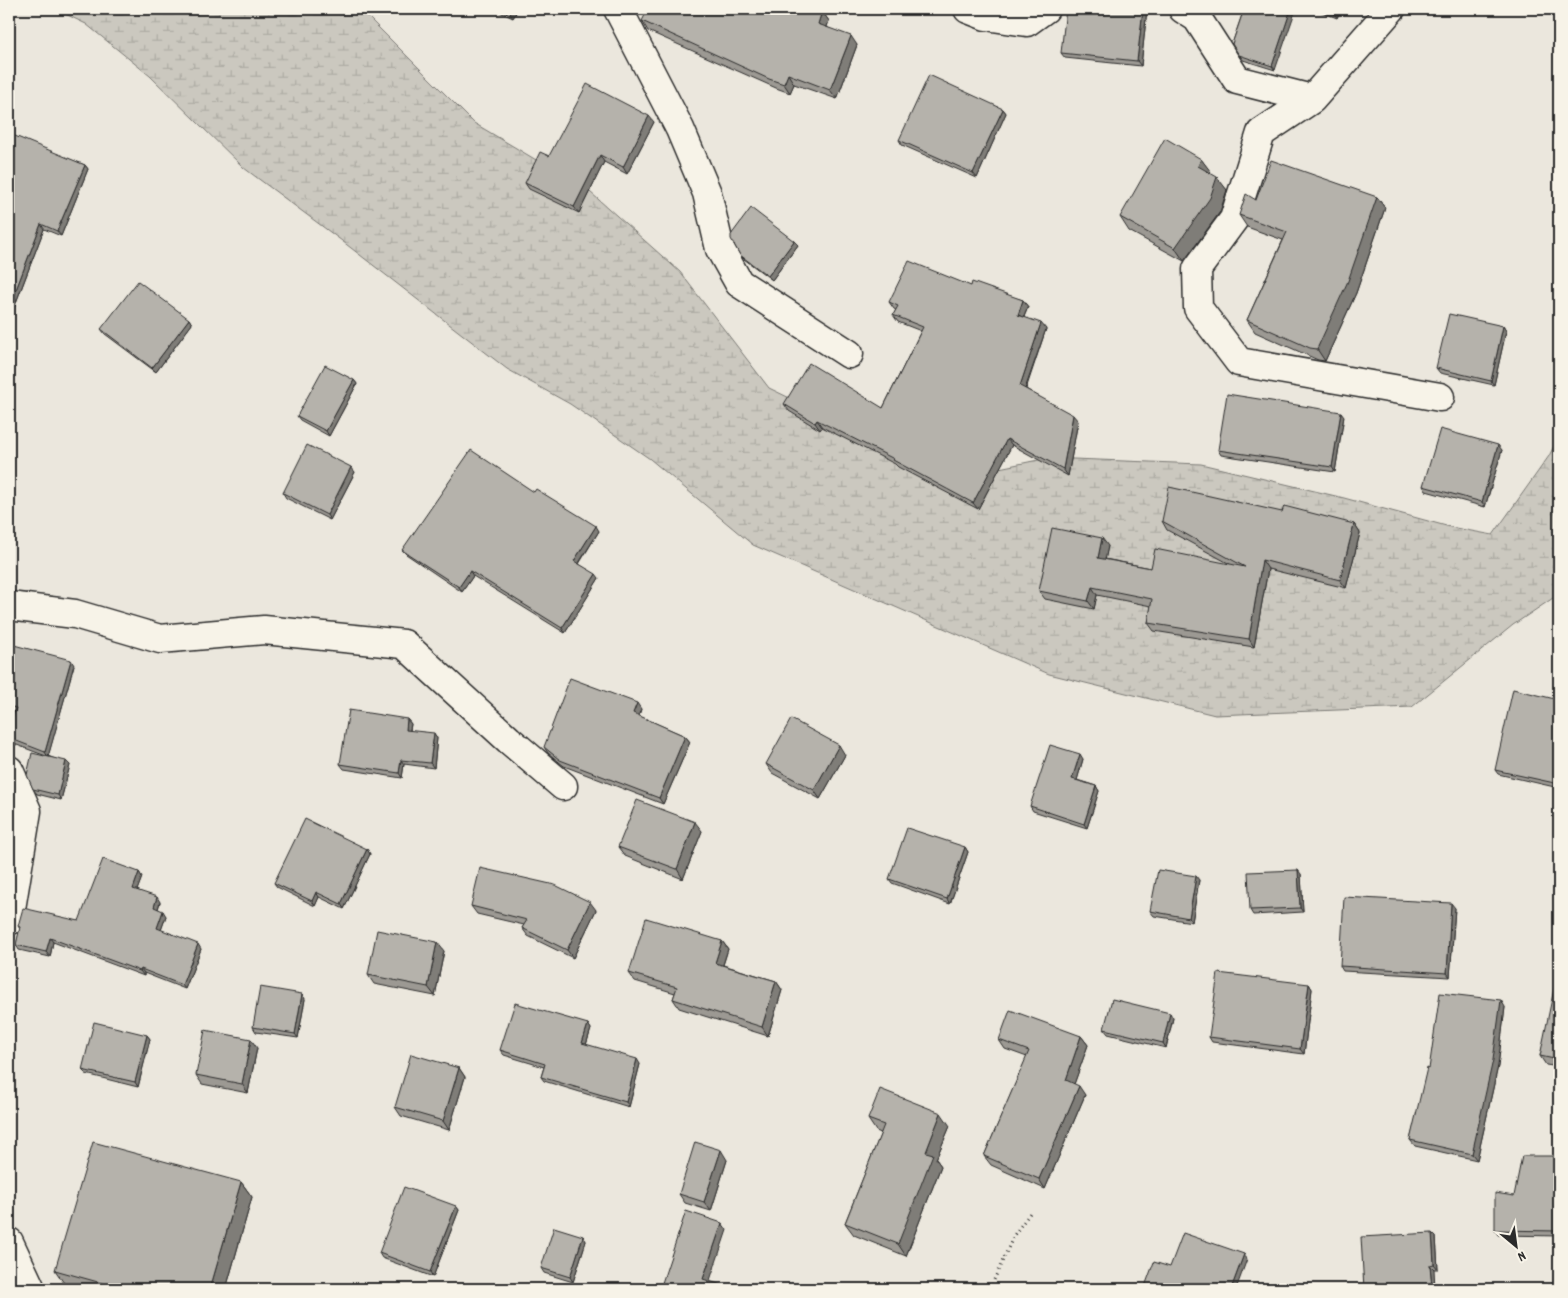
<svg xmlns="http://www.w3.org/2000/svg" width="1568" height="1298" viewBox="0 0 1568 1298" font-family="Dekko,sans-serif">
<defs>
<pattern id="wetland-marsh" width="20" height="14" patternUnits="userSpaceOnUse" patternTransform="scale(1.25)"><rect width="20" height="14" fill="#cbc8bf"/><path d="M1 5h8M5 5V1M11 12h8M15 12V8" fill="none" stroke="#aeaca4"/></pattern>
</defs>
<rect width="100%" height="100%" fill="#ebe7dd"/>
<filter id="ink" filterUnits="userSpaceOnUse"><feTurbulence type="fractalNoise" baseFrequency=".02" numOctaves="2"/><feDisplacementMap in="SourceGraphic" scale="10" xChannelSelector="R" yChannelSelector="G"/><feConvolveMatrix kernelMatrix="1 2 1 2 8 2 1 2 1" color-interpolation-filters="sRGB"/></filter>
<g filter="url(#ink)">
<!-- wetland -->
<path fill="url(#wetland-marsh)" stroke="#7b7a75" d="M55,9H360L474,123L590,192L680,272L769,388L856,430L965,475L1048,458L1201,464L1344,498L1450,527L1493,535L1549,456L1559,436V594L1513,625L1412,707L1215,715L1049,674L753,545L650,459L570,404L507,369L342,241L244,168L150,76L86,24Z"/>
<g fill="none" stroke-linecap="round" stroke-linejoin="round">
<!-- street casing -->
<g stroke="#2b2b2b" stroke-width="31">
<path id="street" d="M618,9L680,129L707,193L720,249L739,283L849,354
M968,9L986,16L1027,22L1045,9
M1183,9L1197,18L1237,80L1312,99L1261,133L1234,219L1197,269L1198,308L1239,362L1440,397
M1312,99L1391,9
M9,606L75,614L160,639L264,630L404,644L509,740L563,786
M9,770L27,811L9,921
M9,1242L31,1289"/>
</g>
<!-- path -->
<path stroke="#2b2b2b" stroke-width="3" stroke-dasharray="1 4" stroke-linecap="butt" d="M990,1289L1014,1235L1030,1213"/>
<!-- street -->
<use href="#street" stroke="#f7f3e8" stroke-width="28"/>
</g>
<!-- wall -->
<path fill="#9c9993" stroke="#2b2b2b" d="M493,9H518L513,18Z
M1147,9L1141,66L1065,58L1061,53Z
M1244,9L1275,70L1243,60L1232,44Z
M1314,9H1341L1337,18Z
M822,11L829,21L827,27L857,45L837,99L794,84L790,93L776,88L648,31L642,21Z
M1003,109L1006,113L977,178L902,145L899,140Z
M654,122L627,174L604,162L579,213L529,189L525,183L549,156Z
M9,137L85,165L88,169L61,236L44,229L9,321Z
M1201,159L1211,173L1227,190L1220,212L1184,261L1129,231L1120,217Z
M1377,197L1385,208L1356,293L1325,361L1318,360L1255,332L1247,320L1283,240L1247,227L1239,215L1256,200Z
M794,241L798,245L772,280L744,259L740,255Z
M971,286L1023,300L1028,307L1024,317L1046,329L1026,389L1078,421L1068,476L1012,445L978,509L898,467L895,464L822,427L820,430L789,411L784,404L883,408L921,331L898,322L893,315L896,310L894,309L889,302Z
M189,319L192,324L156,372L105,334L101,329Z
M1503,326L1506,331L1494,385L1440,373L1436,368Z
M354,380L357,384L329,436L300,420L297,416Z
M1344,416L1335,472L1221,455L1218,450Z
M1502,450L1485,507L1426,491L1423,486Z
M355,472L330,520L286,498L283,493Z
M534,492L599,531L579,564L599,578L565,633L473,576L462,592L406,554L402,550Z
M1162,521L1354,524L1360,533L1346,588L1268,569L1254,647L1154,631L1148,623L1151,606L1097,595L1094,609L1045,599L1039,591L1108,546L1105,559L1151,568L1230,564L1167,530Z
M9,651L74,665L48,756L70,765L61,800L37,794L33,789L46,756L9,742V727L14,712L9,710Z
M1559,700V788L1498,774L1495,770Z
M641,709L639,716L685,736L690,742L663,804L564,766L548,753L544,747Z
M407,719L411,724L410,731L437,738L434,768L404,764L402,778L344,769L340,764Z
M845,755L820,799L772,773L766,764Z
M1083,759L1077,780L1096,786L1099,791L1087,828L1033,811L1030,806Z
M702,831L683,879L625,856L618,847Z
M965,847L968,852L950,904L892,883L889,879Z
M367,849L370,854L344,909L319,897L315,906L277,887L274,883Z
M139,872L142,877L137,890L160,902L158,909L166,916L161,930L201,949L185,989L144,973V976L53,942L50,957L19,950L16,945L20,929L18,926L79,921Z
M1301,874L1303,912L1253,915L1250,910Z
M1199,880L1192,922L1154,916L1150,911Z
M471,906L596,910L573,958L528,936L522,928L524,925L477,914Z
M1455,908L1450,977L1343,971L1340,966Z
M722,941L728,949L723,965L776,981L782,990L768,1036L679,1008L673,999L675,993L635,981L629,973Z
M444,951L435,996L374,984L368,975Z
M1559,982V1067L1546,1065L1540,1056Z
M1309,984L1312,989L1304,1054L1212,1042L1209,1037Z
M302,994L305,999L298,1038L256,1032L253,1027Z
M1505,1007L1498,1066L1477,1160L1415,1146L1410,1140L1429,1069Z
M1173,1018L1166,1048L1108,1034L1104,1029Z
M588,1024L591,1029L586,1045L640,1064L629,1107L544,1081L541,1077L544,1067L504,1055L500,1050Z
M147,1035L150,1039L138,1087L86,1074L82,1070Z
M1081,1036L1088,1045L1074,1084L1085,1095L1045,1189L991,1165L984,1156L1027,1057L1005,1049L999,1040Z
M257,1048L248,1093L202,1084L196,1075Z
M459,1068L465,1077L449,1130L401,1116L395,1107Z
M868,1119L950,1126L936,1159L941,1166L906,1256L854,1235L845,1223L881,1133L876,1131Z
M1559,1156V1236L1498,1235L1495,1230L1514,1196Z
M727,1160L711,1211L685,1203L679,1194Z
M241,1182L252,1197L226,1289H78L66,1286L55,1270Z
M456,1206L459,1210L433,1277L382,1258L379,1253Z
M583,1236L586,1241L573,1282L544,1273L541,1268Z
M1436,1237L1438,1269H1434L1364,1289Z"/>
<!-- shaded-wall -->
<path fill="#7f7d78" stroke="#2b2b2b" d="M512,9H518L513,18L510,14Z
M1143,9H1147L1141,66L1137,61Z
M1291,9H1296L1275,70L1272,66Z
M1336,9H1341L1337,18L1334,13Z
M822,11L829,21L824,33L818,24Z
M851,36L857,45L837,99L830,90Z
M788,74L794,84L790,93L784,84Z
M1003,109L1006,113L977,178L973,173Z
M649,116L654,122L627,174L623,167Z
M600,155L604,162L579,213L574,207Z
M1201,159L1211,172L1207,179L1198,166Z
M85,165L88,169L61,236L57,231Z
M1217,177L1227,190L1220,212L1184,261L1175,248Z
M1377,197L1385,208L1356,293L1325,361L1317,349Z
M41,224L44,229L9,321V308Z
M794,241L798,245L772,280L768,276Z
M1023,300L1028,307L1022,321L1018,315Z
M189,319L192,324L156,372L152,368Z
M1041,323L1046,329L1024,392L1020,386Z
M1503,326L1506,331L1494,385L1491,381Z
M354,380L357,384L329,436L326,431Z
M1341,412L1344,416L1335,472L1332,467Z
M1073,415L1078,421L1068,476L1063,469Z
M817,420L822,427L820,430L815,423Z
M1007,439L1012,445L978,509L973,503Z
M1498,445L1502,450L1485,507L1482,502Z
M351,467L355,472L330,520L327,515Z
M1354,524L1360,533L1346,588L1340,580Z
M596,526L599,531L577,566L574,561Z
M1102,538L1108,546L1104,566L1098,558Z
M1262,560L1268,569L1254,647L1249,639Z
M470,571L473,576L462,592L459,587Z
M596,574L599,578L565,633L562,628Z
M1092,587L1097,595L1094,609L1088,601Z
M71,660L74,665L48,757L45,752Z
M637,703L641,709L637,719L633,713Z
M407,719L411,724L409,735L406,730Z
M434,733L437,738L434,768L430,763Z
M685,736L690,742L663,804L659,798Z
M839,745L845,755L820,799L814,790Z
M1080,754L1083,759L1076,784L1072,779Z
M401,760L404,764L402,778L399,773Z
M66,761L70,765L61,800L58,795Z
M1096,786L1099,791L1087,828L1084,824Z
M695,822L702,831L683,879L677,869Z
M965,847L968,852L950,904L947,899Z
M367,849L370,854L344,909L341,904Z
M1298,870L1301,874L1303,912L1300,908Z
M139,872L142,877L136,893L133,889Z
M1196,876L1199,880L1192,922L1189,918Z
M316,892L319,897L315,906L312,901Z
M157,897L160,902L157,912L154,907Z
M590,902L596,910L573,958L567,950Z
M1451,903L1455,908L1450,977L1447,973Z
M163,911L166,916L160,933L157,928Z
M50,938L53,942L50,957L46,952Z
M722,941L728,949L721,971L715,963Z
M437,942L444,951L435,996L428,987Z
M198,944L201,949L185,989L182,985Z
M141,969L144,973V976L140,971Z
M776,981L782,990L768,1036L762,1027Z
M1309,984L1312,989L1304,1054L1300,1049Z
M302,994L305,999L298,1038L295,1034Z
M1501,1000L1505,1007L1498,1066L1477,1160L1472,1154Z
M1170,1013L1173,1018L1166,1048L1163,1043Z
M588,1024L591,1029L585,1048L582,1043Z
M147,1035L150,1039L138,1087L135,1082Z
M1081,1036L1088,1045L1072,1090L1066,1080Z
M251,1039L257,1048L248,1093L242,1084Z
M637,1059L640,1064L629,1107L626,1102Z
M459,1068L465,1077L449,1130L443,1121Z
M1079,1086L1085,1095L1045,1189L1039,1179Z
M941,1113L950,1126L936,1159L941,1166L906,1256L898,1244L926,1152Z
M721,1150L727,1160L711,1211L704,1202Z
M241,1182L252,1197L226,1289H210Z
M456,1206L459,1210L433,1277L430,1272Z
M722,1223L727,1230L708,1286L703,1279Z
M1432,1233L1436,1237L1438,1269L1434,1264Z
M583,1236L586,1241L573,1282L570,1277Z
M1244,1254L1247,1259L1236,1289H1231Z
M1430,1265L1434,1269L1435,1289H1432Z"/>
<!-- building -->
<path fill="#b5b2ab" stroke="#2b2b2b" d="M499,9H512L510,14Z
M648,9H815L822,11L818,24L851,36L830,90L788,74L784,84L769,79L642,21Z
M1066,9H1143L1137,61L1061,53Z
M1244,9H1291L1272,66L1239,55L1232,44Z
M1322,9H1336L1334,13Z
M929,75L1003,109L973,173L899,140Z
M587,84L649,116L623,167L600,155L574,207L525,183L540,152L549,156Z
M10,134L85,165L57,231L41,224L9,308V137Z
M1165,138L1201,159L1198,166L1217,177L1210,198L1175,248L1120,217Z
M1271,160L1377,197L1348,281L1317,349L1310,348L1247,320L1287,232L1239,215L1246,194L1256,200Z
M751,208L794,241L768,276L740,255L731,239V235Z
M909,261L971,286L972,282L1023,300L1018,315L1041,323L1020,386L1073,415L1063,469L1007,439L973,503L893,460L894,459L817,420L815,423L784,404L809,363L883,408L923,327L893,315L898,306L889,302Z
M138,281L189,319L152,368L101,329Z
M1449,314L1503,326L1491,381L1436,368Z
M325,365L354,380L326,431L297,416Z
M1227,394L1341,412L1332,467L1218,450Z
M1440,429L1498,445L1482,502L1423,486Z
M307,445L351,467L327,515L283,493Z
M471,450L534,492L536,489L596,526L574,561L596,574L562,628L470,571L459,587L402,550Z
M1169,487L1282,512L1284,506L1354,524L1340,580L1262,560L1249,639L1148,623L1152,599L1092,587L1088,601L1039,591L1052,528L1102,538L1098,558L1151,568L1155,549L1245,567L1162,521Z
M10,644L71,660L45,752L9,738V727L16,708L9,706V651Z
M570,678L637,703L633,713L685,736L659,798L560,760L544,747Z
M1513,689L1559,700V784L1495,770Z
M349,710L407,719L406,730L434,733L430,763L401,760L399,773L340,764Z
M791,719L839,745L814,790L766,764Z
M1050,745L1080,754L1072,779L1096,786L1084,824L1030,806Z
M32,753L66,761L58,795L33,789L27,775Z
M637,800L695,822L677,869L618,847Z
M305,819L367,849L341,904L316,892L312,901L274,883Z
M907,828L965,847L947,899L889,879Z
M103,859L139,872L133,889L157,897L154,907L163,911L157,928L198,944L182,985L141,969L140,971L50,938L46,952L16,945L20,927L18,926L23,908L79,921Z
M480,868L555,885L590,902L567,950L522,928L527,920L471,906Z
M1158,870L1196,876L1189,918L1150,911Z
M1298,870L1300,908L1250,910L1248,872Z
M1344,897L1451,903L1447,973L1340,966Z
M646,918L722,941L715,963L776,981L762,1027L673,999L677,987L629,973Z
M377,930L437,942L428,987L368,975Z
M1218,973L1309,984L1300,1049L1209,1037Z
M1559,982V1060L1540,1056L1555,984H1559Z
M260,987L302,994L295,1034L253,1027Z
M1440,993L1501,1000L1493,1060L1472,1154L1410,1140L1427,1068L1429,1069Z
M1112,999L1170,1013L1163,1043L1104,1029Z
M515,1003L588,1024L582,1043L637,1059L626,1102L541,1077L545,1064L500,1050Z
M1010,1010L1081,1036L1066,1080L1079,1086L1039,1179L984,1156L1029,1051L999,1040Z
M94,1022L147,1035L135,1082L82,1070Z
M205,1030L251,1039L242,1084L196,1075Z
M411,1054L459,1068L443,1121L395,1107Z
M880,1089L941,1113L926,1152L933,1154L898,1244L845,1223L884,1125L868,1119Z
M93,1142L241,1182L210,1289H123L55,1270Z
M695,1142L721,1150L704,1202L679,1194Z
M1522,1156H1559V1231L1495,1230V1193L1514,1196Z
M404,1187L456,1206L430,1272L379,1253Z
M686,1211L722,1223L703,1279L734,1289H660Z
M554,1227L583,1236L570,1277L541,1268Z
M1183,1233L1244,1254L1231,1289H1144L1154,1262L1170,1267Z
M1432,1233L1434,1264L1430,1265L1432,1289H1364L1361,1237Z
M1030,1285L1040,1289H1029Z
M553,1287L562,1289H552Z"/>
</g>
<!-- margin -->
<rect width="1568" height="1298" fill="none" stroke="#f7f3e8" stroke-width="30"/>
<rect x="15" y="15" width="1538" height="1268" fill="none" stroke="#2b2b2b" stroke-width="2" filter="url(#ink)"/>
<!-- north arrow -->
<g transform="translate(1516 1246) rotate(151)" stroke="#f7f3e8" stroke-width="4" paint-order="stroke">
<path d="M0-4L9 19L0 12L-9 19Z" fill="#2b2b2b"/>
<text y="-8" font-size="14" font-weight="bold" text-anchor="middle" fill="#2b2b2b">N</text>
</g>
</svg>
